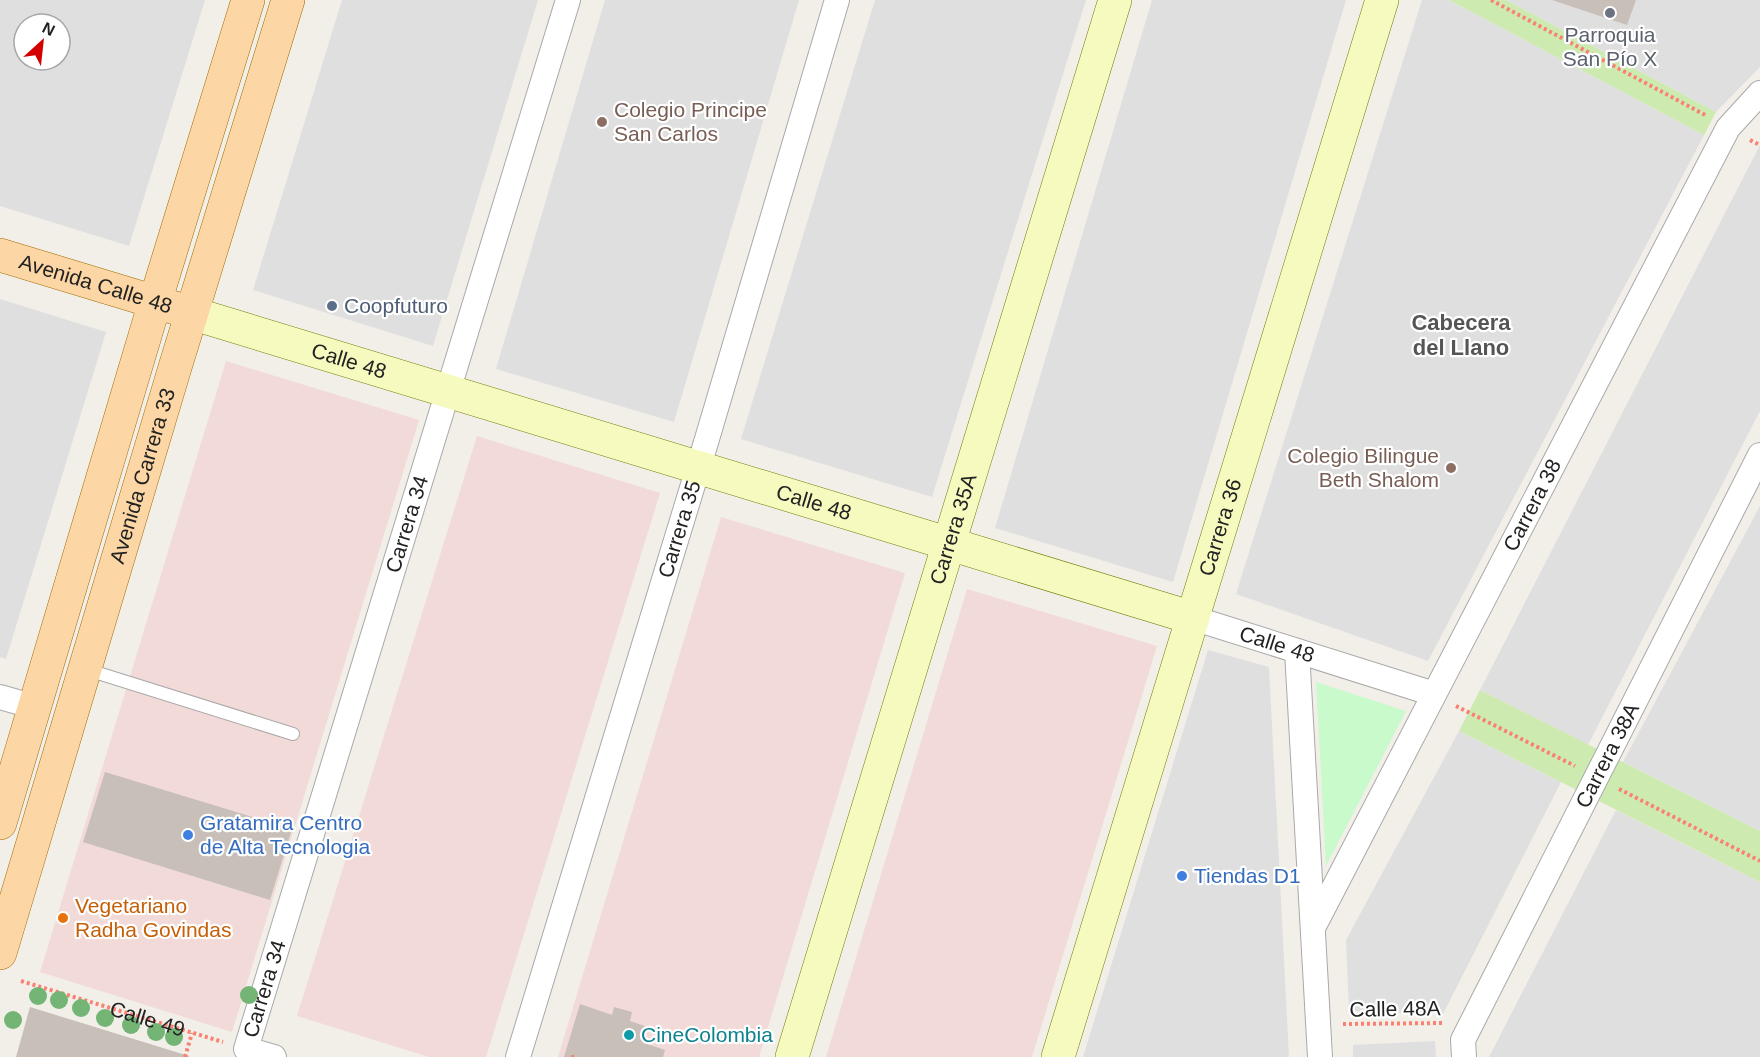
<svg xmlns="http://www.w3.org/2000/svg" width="1760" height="1057" viewBox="0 0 1760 1057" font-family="Helvetica,sans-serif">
<rect width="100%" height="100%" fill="#f2efe9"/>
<!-- residential -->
<path fill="#e0dfdf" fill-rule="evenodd" d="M0,0H205L129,246L0,206ZM24,24H60V60H24Z
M342,0H538L433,346L253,290Z
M605,0H799L674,422L496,369Z
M875,0H1086L932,497L741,439Z
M1152,0H1346L1173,582L995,528Z
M1422,0H1449L1704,135L1428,661L1236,594Z
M1506,0H1760V67L1716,112Z
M1760,145V411L1588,745L1480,690Z
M0,299L106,332L6,659L0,657Z
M1760,506V831L1623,762Z
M1208,650L1269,667L1289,1057H1083Z
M1459,731L1561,782L1443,1014L1349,1011L1346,940Z
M1616,810L1760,882V1057H1489Z
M1435,1041L1436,1057H1353V1045Z"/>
<!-- commercial -->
<path fill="#f2dad9" d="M226,361L419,420L232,1032L40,972Z
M477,436L660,493L486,1057H429L297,1016Z
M721,517L905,573L759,1057H558Z
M967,589L1157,646L1032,1057H826Z"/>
<!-- grass -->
<path fill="#cdebb0" d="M1449,0H1506L1716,112L1704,135Z
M1480,690L1760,831V882L1459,731Z"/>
<!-- park -->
<path fill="#c8facc" d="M1316,682L1406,711L1326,866Z"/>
<!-- building -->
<path fill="#c7bfb8" d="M1552,0H1636L1627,25Z
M105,772L292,829L270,900L83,842Z
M580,1004L612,1015L614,1007L632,1012L630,1021L648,1027L644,1043L665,1050L663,1057H564Z
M30,1007L189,1056V1057H16Z"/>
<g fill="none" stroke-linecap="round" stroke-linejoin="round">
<!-- lane casing -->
<g stroke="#a9a9a9" stroke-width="14">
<path id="lane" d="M85,669L293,734"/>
</g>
<!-- street casing -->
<g stroke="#a9a9a9" stroke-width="26">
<g id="street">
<path id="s2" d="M1193,618L1434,694"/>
<path d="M1297,651L1320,1057"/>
<path d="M0,697L35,707"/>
<path id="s3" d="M1314,926L1728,128L1760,93"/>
<path id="s4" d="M274,1057L246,1049L568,0"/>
<path id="s5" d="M518,1057L707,439L837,0"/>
<path id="s6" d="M1464,1057L1463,1040L1760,455"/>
</g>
</g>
<!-- secondary casing -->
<g stroke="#707d05" stroke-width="34">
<g id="secondary">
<path id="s7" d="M191,313L1193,618"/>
<path id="s8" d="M792,1057L1115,0"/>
<path id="s9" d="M1058,1057L1382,0"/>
</g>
</g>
<!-- primary casing -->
<g stroke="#a06b00" stroke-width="34">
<g id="primary">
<path id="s10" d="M0,255L175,308"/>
<path d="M0,823L155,302L248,0"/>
<path id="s11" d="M0,953L176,364L288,0"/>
</g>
</g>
<!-- path -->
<g stroke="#fa8072" stroke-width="4" stroke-dasharray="3 3" stroke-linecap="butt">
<path d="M1491,0L1707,116"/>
<path d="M1750,140L1760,145"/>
<path d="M1456,706L1575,766"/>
<path d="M1619,789L1760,861"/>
<path id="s1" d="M21,981L223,1042"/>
<path d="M1343,1024L1444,1023"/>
<path d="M185,1057L192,1033"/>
<path d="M571,1057H574"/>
</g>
<!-- lane -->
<use href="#lane" stroke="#fff" stroke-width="12"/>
<!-- street -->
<use href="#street" stroke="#fff" stroke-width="24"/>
<!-- secondary -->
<use href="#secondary" stroke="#f7fabf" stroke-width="33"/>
<!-- primary -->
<use href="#primary" stroke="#fcd6a4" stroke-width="33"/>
</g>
<!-- trees -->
<g fill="#74b475">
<circle cx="249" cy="995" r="9"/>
<circle cx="38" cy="996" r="9"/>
<circle cx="59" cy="1000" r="9"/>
<circle cx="81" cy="1008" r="9"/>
<circle cx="105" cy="1018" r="9"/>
<circle cx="13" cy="1020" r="9"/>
<circle cx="131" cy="1025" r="9"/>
<circle cx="156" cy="1032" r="9"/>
<circle cx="174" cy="1037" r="9"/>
</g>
<!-- markers -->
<circle fill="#6b7280" stroke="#fff" stroke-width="2" cx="1610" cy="13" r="6"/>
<g fill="#8d6e63" stroke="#fff" stroke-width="2">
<circle cx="602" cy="122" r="6"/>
<circle cx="1451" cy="468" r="6"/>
</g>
<circle fill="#5c6f8a" stroke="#fff" stroke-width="2" cx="332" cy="306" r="6"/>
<g fill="#3f7fe0" stroke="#fff" stroke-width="2">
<circle cx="188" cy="835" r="6"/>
<circle cx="1182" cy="876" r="6"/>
</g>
<circle fill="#e8710a" stroke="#fff" stroke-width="2" cx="63" cy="918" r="6"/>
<circle fill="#0f9aa8" stroke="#fff" stroke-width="2" cx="629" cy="1035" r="6"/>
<g text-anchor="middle" stroke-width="4.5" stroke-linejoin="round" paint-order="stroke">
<!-- worship labels -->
<g font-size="21" fill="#5b616d" stroke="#fff">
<text x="1610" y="42">Parroquia<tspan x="1610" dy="24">San Pío X</tspan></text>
</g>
<!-- education labels -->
<g font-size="21" fill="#785e54" stroke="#fff" text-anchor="start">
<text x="614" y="117">Colegio Principe<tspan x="614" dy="24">San Carlos</tspan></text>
<text x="1439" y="463" text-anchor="end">Colegio Bilingue<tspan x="1439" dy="24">Beth Shalom</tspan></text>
</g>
<!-- street labels -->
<g font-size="21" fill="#222" stroke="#fff">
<text dy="7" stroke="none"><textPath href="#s10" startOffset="100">Avenida Calle 48</textPath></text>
<text dy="7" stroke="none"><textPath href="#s7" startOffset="165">Calle 48</textPath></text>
<text dy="7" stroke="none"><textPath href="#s11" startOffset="498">Avenida Carrera 33</textPath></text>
<text dy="7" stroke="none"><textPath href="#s7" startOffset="651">Calle 48</textPath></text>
<text dy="7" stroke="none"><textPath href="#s3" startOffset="474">Carrera 38</textPath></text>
<text dy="7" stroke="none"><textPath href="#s4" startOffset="578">Carrera 34</textPath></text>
<text dy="7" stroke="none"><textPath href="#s8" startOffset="552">Carrera 35A</textPath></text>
<text dy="7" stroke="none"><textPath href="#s5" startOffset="552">Carrera 35</textPath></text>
<text dy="7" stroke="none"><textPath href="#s9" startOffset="554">Carrera 36</textPath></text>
<text dy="7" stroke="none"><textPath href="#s2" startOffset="88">Calle 48</textPath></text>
<text dy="7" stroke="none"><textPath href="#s6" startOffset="336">Carrera 38A</textPath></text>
<text dy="7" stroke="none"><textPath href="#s4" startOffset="92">Carrera 34</textPath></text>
<text transform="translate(1395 1009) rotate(-1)" y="7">Calle 48A</text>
<text dy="7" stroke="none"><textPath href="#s1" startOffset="132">Calle 49</textPath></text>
</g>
<!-- service labels -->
<g font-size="21" fill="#4e5e75" stroke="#fff" text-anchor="start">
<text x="344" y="313">Coopfuturo</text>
</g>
<!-- shop labels -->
<g font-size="21" fill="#366cbe" stroke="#fff" text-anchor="start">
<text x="200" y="830">Gratamira Centro<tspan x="200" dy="24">de Alta Tecnologia</tspan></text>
<text x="1194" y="883">Tiendas D1</text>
</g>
<!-- food labels -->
<g font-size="21" fill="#c56008" stroke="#fff" text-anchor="start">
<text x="75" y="913">Vegetariano<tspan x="75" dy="24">Radha Govindas</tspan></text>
</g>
<!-- culture labels -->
<g font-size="21" fill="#0d838f" stroke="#fff" text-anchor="start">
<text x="641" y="1042">CineColombia</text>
</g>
<!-- neighbourhood labels -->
<g font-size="22" font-weight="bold" fill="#555" stroke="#fff">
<text x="1461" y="330">Cabecera<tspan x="1461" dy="25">del Llano</tspan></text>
</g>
</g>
<!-- north arrow -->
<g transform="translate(42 42) rotate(27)"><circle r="28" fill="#ffffff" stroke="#a7a7a7" stroke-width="1.5"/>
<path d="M0-4.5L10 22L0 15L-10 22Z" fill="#d40000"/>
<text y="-9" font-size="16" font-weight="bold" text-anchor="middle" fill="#222222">N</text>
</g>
</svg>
